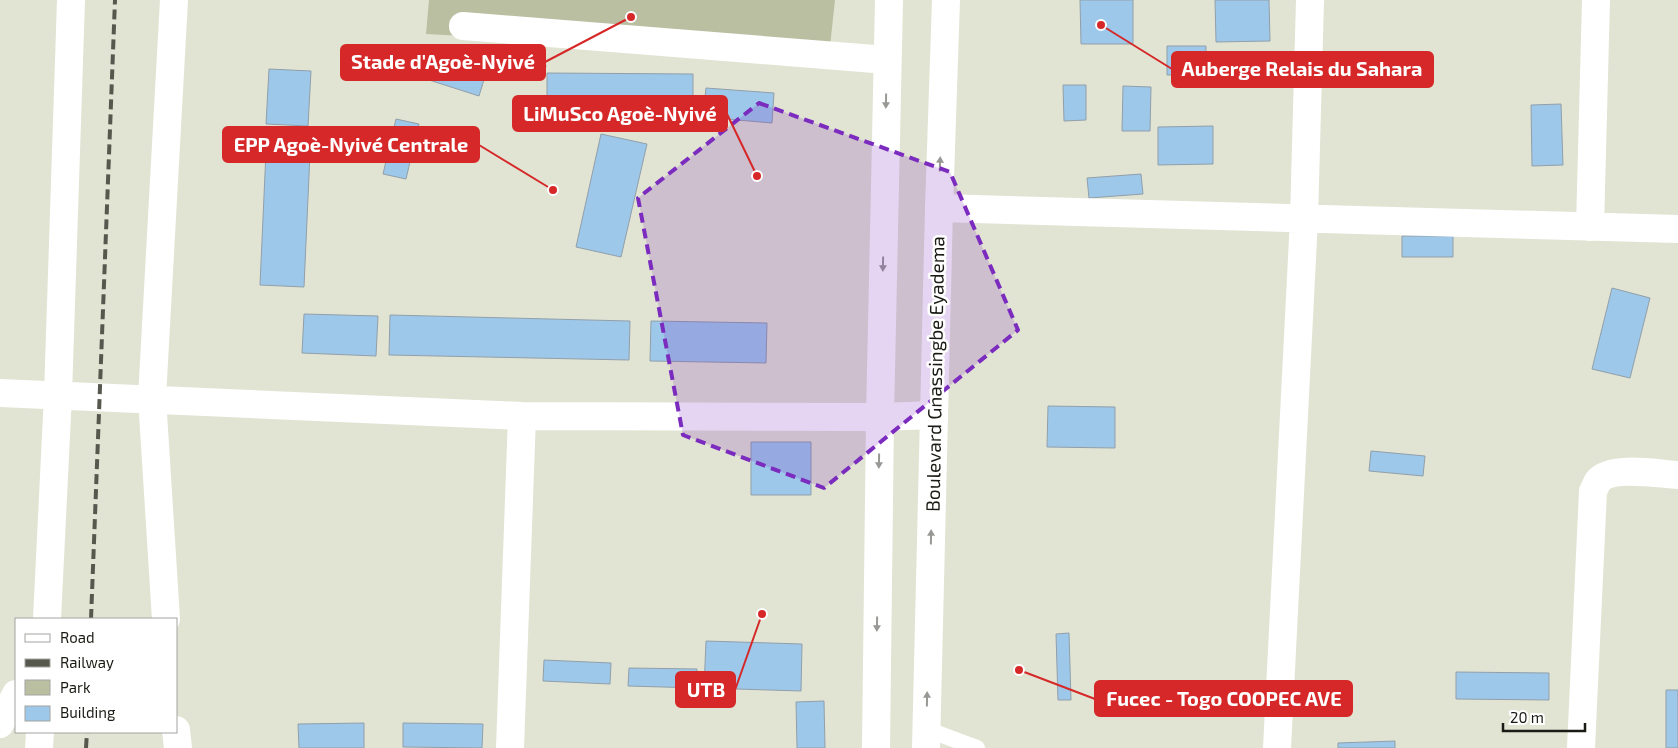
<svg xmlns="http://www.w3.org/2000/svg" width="1678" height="748" viewBox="0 0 1678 748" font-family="'Exo 2',sans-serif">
<rect width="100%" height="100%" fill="#e1e4d3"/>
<!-- green -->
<path fill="#bbbfa2" d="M429,0H835L829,56L426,34Z"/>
<!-- building -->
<path fill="#9dc8e9" stroke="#919faa" d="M1080,0H1133V44H1081Z
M1215,0H1269L1270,41L1216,42Z
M1167,46H1206V75H1167Z
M433,57L486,73L479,96L426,79Z
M510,63L546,65L545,72L510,70Z
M269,69L311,71L308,126L266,124Z
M547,73L693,74V110L547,109Z
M1063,85H1086V120L1064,121Z
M1123,86L1151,87L1150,131H1122Z
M706,88L774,93L772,123L703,117Z
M1561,104L1563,165L1532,166L1531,105Z
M396,119L419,124L406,179L383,174Z
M1213,126V164L1158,165V127Z
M267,129L311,131L304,287L260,285Z
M601,134L647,144L621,257L576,247Z
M1141,174L1143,194L1089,198L1087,178Z
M1402,236H1453V257H1402Z
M1612,288L1650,298L1630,378L1592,369Z
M304,314L378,316L376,356L302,353Z
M390,315L630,321L629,360L389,355Z
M651,321L767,323L766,363L650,361Z
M1048,406L1115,407V448L1047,447Z
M751,442H811V495H751Z
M1371,451L1425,456L1423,476L1369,471Z
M1069,633L1071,700H1058L1056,634Z
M706,641L802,644L801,691L704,688Z
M544,660L611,663L610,684L543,681Z
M629,668L697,669V688L628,686Z
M1456,672L1549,673V700L1456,699Z
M1666,690H1678V748H1666Z
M824,701L825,748H797L796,702Z
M364,723V748H299L298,724Z
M403,723L483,724L482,748L403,747Z
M1395,741V748H1338V743Z"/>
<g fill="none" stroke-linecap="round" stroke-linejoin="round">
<!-- service -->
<path stroke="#fff" stroke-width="16" d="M926,729L977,748"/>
<!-- minor -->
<path stroke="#fff" stroke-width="28" d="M463,26L887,60
M939,208L1678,229
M1590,227L1596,0
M0,393L522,416L880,417L934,415
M47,619L58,395L71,0
M166,619L152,398L174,0
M0,724L16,694
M176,730L178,748
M39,748L40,732
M510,748L522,416
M1277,748L1304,219L1310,0
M1581,748L1593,491C1595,488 1596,484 1598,481C1611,465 1660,474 1678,475"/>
<!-- trunk -->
<path stroke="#fff" stroke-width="28" d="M876,748L880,417L889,0
M926,748L939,208L946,0"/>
<!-- rail -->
<path stroke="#56584e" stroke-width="4" stroke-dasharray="10 5" stroke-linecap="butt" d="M91,619L115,0
M86,748L87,732"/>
</g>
<!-- one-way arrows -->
<defs><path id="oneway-solid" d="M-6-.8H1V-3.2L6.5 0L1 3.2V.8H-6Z" transform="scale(1.25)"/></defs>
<g fill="#989895">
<use href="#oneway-solid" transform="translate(886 101) rotate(91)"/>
<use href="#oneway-solid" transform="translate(940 164) rotate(-88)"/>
<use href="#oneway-solid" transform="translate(883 264) rotate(91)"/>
<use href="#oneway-solid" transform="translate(879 461) rotate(91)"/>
<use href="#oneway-solid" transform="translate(931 537) rotate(-89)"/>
<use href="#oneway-solid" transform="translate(877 624) rotate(91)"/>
<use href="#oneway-solid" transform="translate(927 699) rotate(-89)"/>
</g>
<!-- marked area -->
<path fill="#7b2cbf" fill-opacity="0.2" stroke="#7b2cbf" stroke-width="4" stroke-dasharray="10 6" stroke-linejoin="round" d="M759,103L950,172L1018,330L824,488L683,435L638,198Z"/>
<g text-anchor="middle" stroke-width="5" stroke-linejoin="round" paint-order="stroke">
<!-- street labels -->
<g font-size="19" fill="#1a1b14" stroke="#fff">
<text transform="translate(935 374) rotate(-89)" y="7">Boulevard Gnassingbe Eyadema</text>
</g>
</g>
<!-- callouts -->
<path fill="none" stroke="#d62828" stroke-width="2" d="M631 17L545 62M1101 25L1172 69M757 176L727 114M553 190L479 145M762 614L735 690M1019 670L1095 699"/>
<g fill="#d62828" stroke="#fff" stroke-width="2">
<circle cx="631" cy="17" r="5"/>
<circle cx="1101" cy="25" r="5"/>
<circle cx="757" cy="176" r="5"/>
<circle cx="553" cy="190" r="5"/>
<circle cx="762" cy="614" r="5"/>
<circle cx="1019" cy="670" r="5"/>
</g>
<g fill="#d62828" stroke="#d62828" stroke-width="2">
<rect x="341" y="45" width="204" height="35" rx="5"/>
<rect x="1172" y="52" width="261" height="35" rx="5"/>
<rect x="513" y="96" width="214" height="35" rx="5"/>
<rect x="223" y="127" width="256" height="35" rx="5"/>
<rect x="676" y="672" width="59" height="35" rx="5"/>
<rect x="1095" y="681" width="257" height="35" rx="5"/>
</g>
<g font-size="20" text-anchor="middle" font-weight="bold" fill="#fff">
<text x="443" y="69">Stade d'Agoè-Nyivé</text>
<text x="1302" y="76">Auberge Relais du Sahara</text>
<text x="620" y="121">LiMuSco Agoè-Nyivé</text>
<text x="351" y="152">EPP Agoè-Nyivé Centrale</text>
<text x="706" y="697">UTB</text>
<text x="1224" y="706">Fucec - Togo COOPEC AVE</text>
</g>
<!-- legend -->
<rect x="15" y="618" width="162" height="115" fill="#ffffff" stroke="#a3a4a1"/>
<rect x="25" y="634" width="25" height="8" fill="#ffffff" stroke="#a3a4a1"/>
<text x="60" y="643" font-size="15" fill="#1a1b14">Road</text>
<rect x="25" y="659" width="25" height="8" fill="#56584e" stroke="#a3a4a1"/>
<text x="60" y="668" font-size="15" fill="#1a1b14">Railway</text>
<rect x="25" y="680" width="25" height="15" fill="#bbbfa2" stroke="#a3a4a1"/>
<text x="60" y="693" font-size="15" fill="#1a1b14">Park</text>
<rect x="25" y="706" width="25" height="15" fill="#9dc8e9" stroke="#a3a4a1"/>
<text x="60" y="718" font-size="15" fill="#1a1b14">Building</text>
<!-- scale -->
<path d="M1503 723v8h82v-8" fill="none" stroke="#1a1b14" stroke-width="2.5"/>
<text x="1510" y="723" font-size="15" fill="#1a1b14" stroke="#ffffff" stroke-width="4" paint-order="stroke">20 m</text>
</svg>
